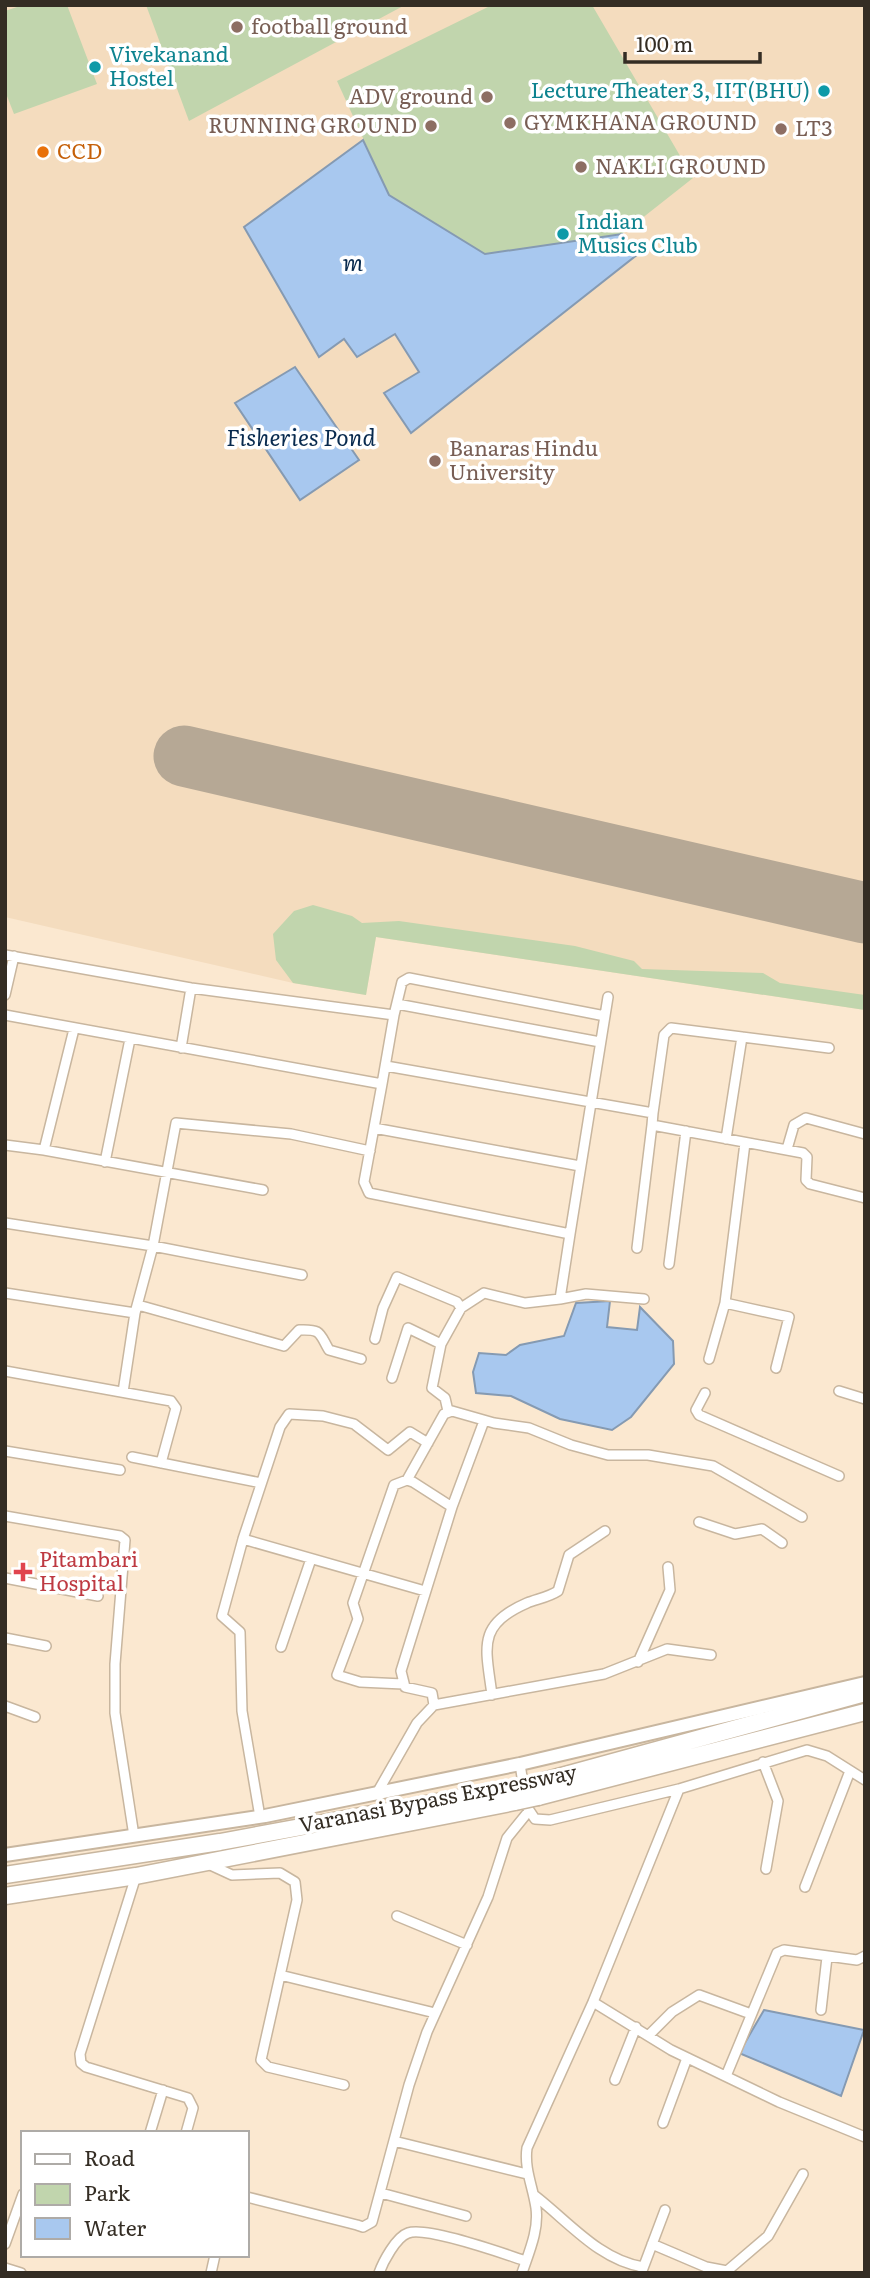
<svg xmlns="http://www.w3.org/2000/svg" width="870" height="2278" viewBox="0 0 870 2278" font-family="Literata,serif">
<rect width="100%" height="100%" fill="#fbe8d0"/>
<!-- built -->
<path fill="#f4dcbe" d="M5,5H865V1010L376,937L366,995L293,983L5,917Z"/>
<!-- green -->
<path fill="#c1d5ad" d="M23,5H67L97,84L14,114L5,91V11Z
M146,5H405L189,121Z
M492,5H592L693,178L622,234L485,254L389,195L337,81Z
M313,905L352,916L362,923L399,921L575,946L634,961L642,969L763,973L780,983L865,995V1010L376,937L366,995L293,983L276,960L273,934L294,911Z"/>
<!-- water -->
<path fill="#a8c8ef" stroke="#859ab2" stroke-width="2" d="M363,140L389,195L485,254L622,234L638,254L411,433L384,393L419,372L395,334L357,357L344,339L319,357L244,227Z
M295,367L359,460L300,500L235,403Z
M610,1301L607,1327L637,1330L640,1307L673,1341L674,1364L631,1417L612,1430L560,1419L511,1396L476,1393L473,1372L479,1353L506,1355L520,1345L564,1336L576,1303Z
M764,2010L864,2030L841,2096L739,2053Z"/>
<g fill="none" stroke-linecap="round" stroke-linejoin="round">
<!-- runway -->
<path stroke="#b6a895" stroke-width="61" d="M184,756L865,913"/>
<!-- street casing -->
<g stroke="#c8b69f" stroke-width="12">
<path id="street" d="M5,955L191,988L394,1015L382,1084L5,1015
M5,995L14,956
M397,1004L600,1042
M394,1015L402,982L409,978L605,1016
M181,1048L191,988
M386,1066L653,1113L652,1125L803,1153L807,1157L806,1180L810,1184L865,1198
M382,1084L364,1182L369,1193L570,1234L608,997
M653,1113L664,1035L671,1028L829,1048
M374,1128L580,1166
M726,1139L742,1037
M5,1145L44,1150L74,1029
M787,1149L794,1125L806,1118L865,1134
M44,1150L263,1190
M105,1162L130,1039
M5,1223L153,1246L302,1275
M637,1248L652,1125
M669,1264L686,1131
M5,1293L135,1313L153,1246L176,1123L291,1134L370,1151
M560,1299L586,1294L644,1299
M725,1303L789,1317L776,1368
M138,1305L284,1346L299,1330C322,1329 319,1333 329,1350L361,1359
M461,1308L484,1293L525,1303L560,1299L570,1234
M375,1339L383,1308L397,1277L457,1302L461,1308L441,1344L432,1388L445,1398L448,1411
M709,1359L725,1303L745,1143
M5,1371L171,1401L176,1408L161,1463
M392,1378L408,1328L441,1344
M839,1391L865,1399
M123,1392L135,1313
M705,1393L696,1410L699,1415L839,1476
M5,1451L120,1470
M132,1457L261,1483
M407,1480L444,1414L452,1411L494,1423L529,1428L571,1445L608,1455H648L713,1466L802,1517
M5,1516L120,1536L125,1540L115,1664V1713L134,1836
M699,1522L735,1534L762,1529L782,1543
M243,1539L222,1616L240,1632L242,1711L260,1817
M5,1578L98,1596
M425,1591L243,1539L280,1427L289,1414L323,1416L354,1424L388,1450L410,1432L428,1443
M5,1638L46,1646
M281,1647L311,1559
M638,1662L670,1590L668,1567
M403,1684L360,1682L337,1675L358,1619L353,1603L394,1485L407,1480L413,1482L452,1507
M492,1695C486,1648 476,1625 527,1603C537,1599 549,1597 558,1591L569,1555L605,1531
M434,1705L604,1674L667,1649L711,1655
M5,1706L35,1717
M763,1762L778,1801L766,1869
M520,1764L524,1790
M377,1793L417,1723L434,1705L432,1693L405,1687L401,1671L452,1507L484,1421
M527,1807L535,1819L550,1820L679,1789L807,1750L827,1756L865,1780
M206,1863L232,1875L280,1873L295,1882L297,1900L261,2060L268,2067L344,2085
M136,1876L80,2054L81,2063L86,2067L188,2098L193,2108L186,2133
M805,1887L850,1771
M397,1916L467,1945
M280,1975L435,2013
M593,2002L671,2050L779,2102L865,2137
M821,2010L827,1957
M649,2035L672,2012L699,1995L751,2014
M726,2076L777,1953L784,1950L857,1960L865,1956
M615,2080L636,2027
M663,2123L687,2058
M150,2133L163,2090
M394,2141L527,2174
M381,2193L466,2216
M534,2195C568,2221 599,2260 643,2267
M247,2197L357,2225L363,2227L372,2222L409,2085L427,2032L488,1897L507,1838L528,1812
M5,2244L23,2194
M652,2244L706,2267L727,2271L768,2236L803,2174
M5,2268L21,2273
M642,2271L665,2210
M211,2273L215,2255
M379,2273C383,2262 396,2237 408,2233C427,2226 504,2254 526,2261
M522,2273C529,2252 539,2230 536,2208C533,2187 524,2169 527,2148L593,2002L679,1789"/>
</g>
<!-- secondary casing -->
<g stroke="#c8b69f" stroke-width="16">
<path id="secondary" d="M5,1855L265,1816L520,1764L865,1683"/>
</g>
<!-- highway casing -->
<g stroke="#c8b69f" stroke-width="19">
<path id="highway" d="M536,1783L865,1693
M538,1797L865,1712
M5,1875L220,1842L513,1788
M5,1896L136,1876L515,1802"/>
</g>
<!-- street -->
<use href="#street" stroke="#fff" stroke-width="9"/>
<!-- secondary -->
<use href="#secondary" stroke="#fff" stroke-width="12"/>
<!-- highway -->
<use href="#highway" stroke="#fff" stroke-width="16"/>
<!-- highway-bridge casing -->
<g stroke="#c8b69f" stroke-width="19" stroke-linecap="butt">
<path id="highway-bridge" d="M513,1788L536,1783
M515,1802L538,1797"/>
</g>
<!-- highway-bridge -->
<use href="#highway-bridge" stroke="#fff" stroke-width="16"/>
</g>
<!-- markers -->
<g fill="#8d6e63" stroke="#fff" stroke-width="2.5">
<circle cx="237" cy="27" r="7"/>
<circle cx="487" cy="97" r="7"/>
<circle cx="510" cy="123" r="7"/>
<circle cx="431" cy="126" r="7"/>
<circle cx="781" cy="129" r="7"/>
<circle cx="581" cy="167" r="7"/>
<circle cx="435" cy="461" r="7"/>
</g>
<g fill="#0f9aa8" stroke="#fff" stroke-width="2.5">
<circle cx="95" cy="67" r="7"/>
<circle cx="824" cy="91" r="7"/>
<circle cx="563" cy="234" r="7"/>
</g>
<circle fill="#e8710a" stroke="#fff" stroke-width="2.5" cx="43" cy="152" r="7"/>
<path fill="#e0444e" stroke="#fff" stroke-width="2.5" d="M19.5 1561.5h7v7h7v7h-7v7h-7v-7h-7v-7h7z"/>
<g text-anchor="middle" stroke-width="7" stroke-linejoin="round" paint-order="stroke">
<!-- education labels -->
<g font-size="21" fill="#785e54" stroke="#fff" text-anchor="start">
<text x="251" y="34">football ground</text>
<text x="473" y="104" text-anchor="end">ADV ground</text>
<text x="524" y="130">GYMKHANA GROUND</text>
<text x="417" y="133" text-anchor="end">RUNNING GROUND</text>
<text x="795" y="136">LT3</text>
<text x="595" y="174">NAKLI GROUND</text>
<text x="449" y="456">Banaras Hindu<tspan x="449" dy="24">University</tspan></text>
</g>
<!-- culture labels -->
<g font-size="21" fill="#0d838f" stroke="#fff" text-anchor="start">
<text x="109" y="62">Vivekanand<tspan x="109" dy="24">Hostel</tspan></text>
<text x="810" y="98" text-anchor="end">Lecture Theater 3, IIT(BHU)</text>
<text x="577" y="229">Indian<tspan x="577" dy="24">Musics Club</tspan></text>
</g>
<!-- food labels -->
<g font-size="21" fill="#c56008" stroke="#fff" text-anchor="start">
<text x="57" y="159">CCD</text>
</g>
<!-- health labels -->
<g font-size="21" fill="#be3a42" stroke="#fff" text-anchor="start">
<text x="39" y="1567">Pitambari<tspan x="39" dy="24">Hospital</tspan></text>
</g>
<!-- street labels -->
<g font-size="21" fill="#342d24" stroke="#fff">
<text transform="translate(438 1799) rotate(-11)" y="7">Varanasi Bypass Expressway</text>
</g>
<!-- water labels -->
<g font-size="23" font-style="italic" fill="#082a4e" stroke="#fff">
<text x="353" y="271">m</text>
<text x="301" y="446">Fisheries Pond</text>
</g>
</g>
<!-- border -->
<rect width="870" height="2278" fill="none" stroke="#342d24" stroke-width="14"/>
<!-- legend -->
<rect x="21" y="2131" width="228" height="126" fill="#ffffff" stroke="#aeaba7" stroke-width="2"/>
<rect x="35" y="2154" width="35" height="10" fill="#ffffff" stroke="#aeaba7" stroke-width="2"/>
<text x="84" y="2166" font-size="21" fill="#342d24">Road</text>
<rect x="35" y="2184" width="35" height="21" fill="#c1d5ad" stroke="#aeaba7" stroke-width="2"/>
<text x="84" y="2201" font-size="21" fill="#342d24">Park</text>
<rect x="35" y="2218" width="35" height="21" fill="#a8c8ef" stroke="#aeaba7" stroke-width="2"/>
<text x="84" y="2236" font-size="21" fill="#342d24">Water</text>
<!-- scale -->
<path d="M625 52v10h135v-10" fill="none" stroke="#342d24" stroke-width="3.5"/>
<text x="636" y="52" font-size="21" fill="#342d24" stroke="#ffffff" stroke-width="5" paint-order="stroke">100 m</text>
</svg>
